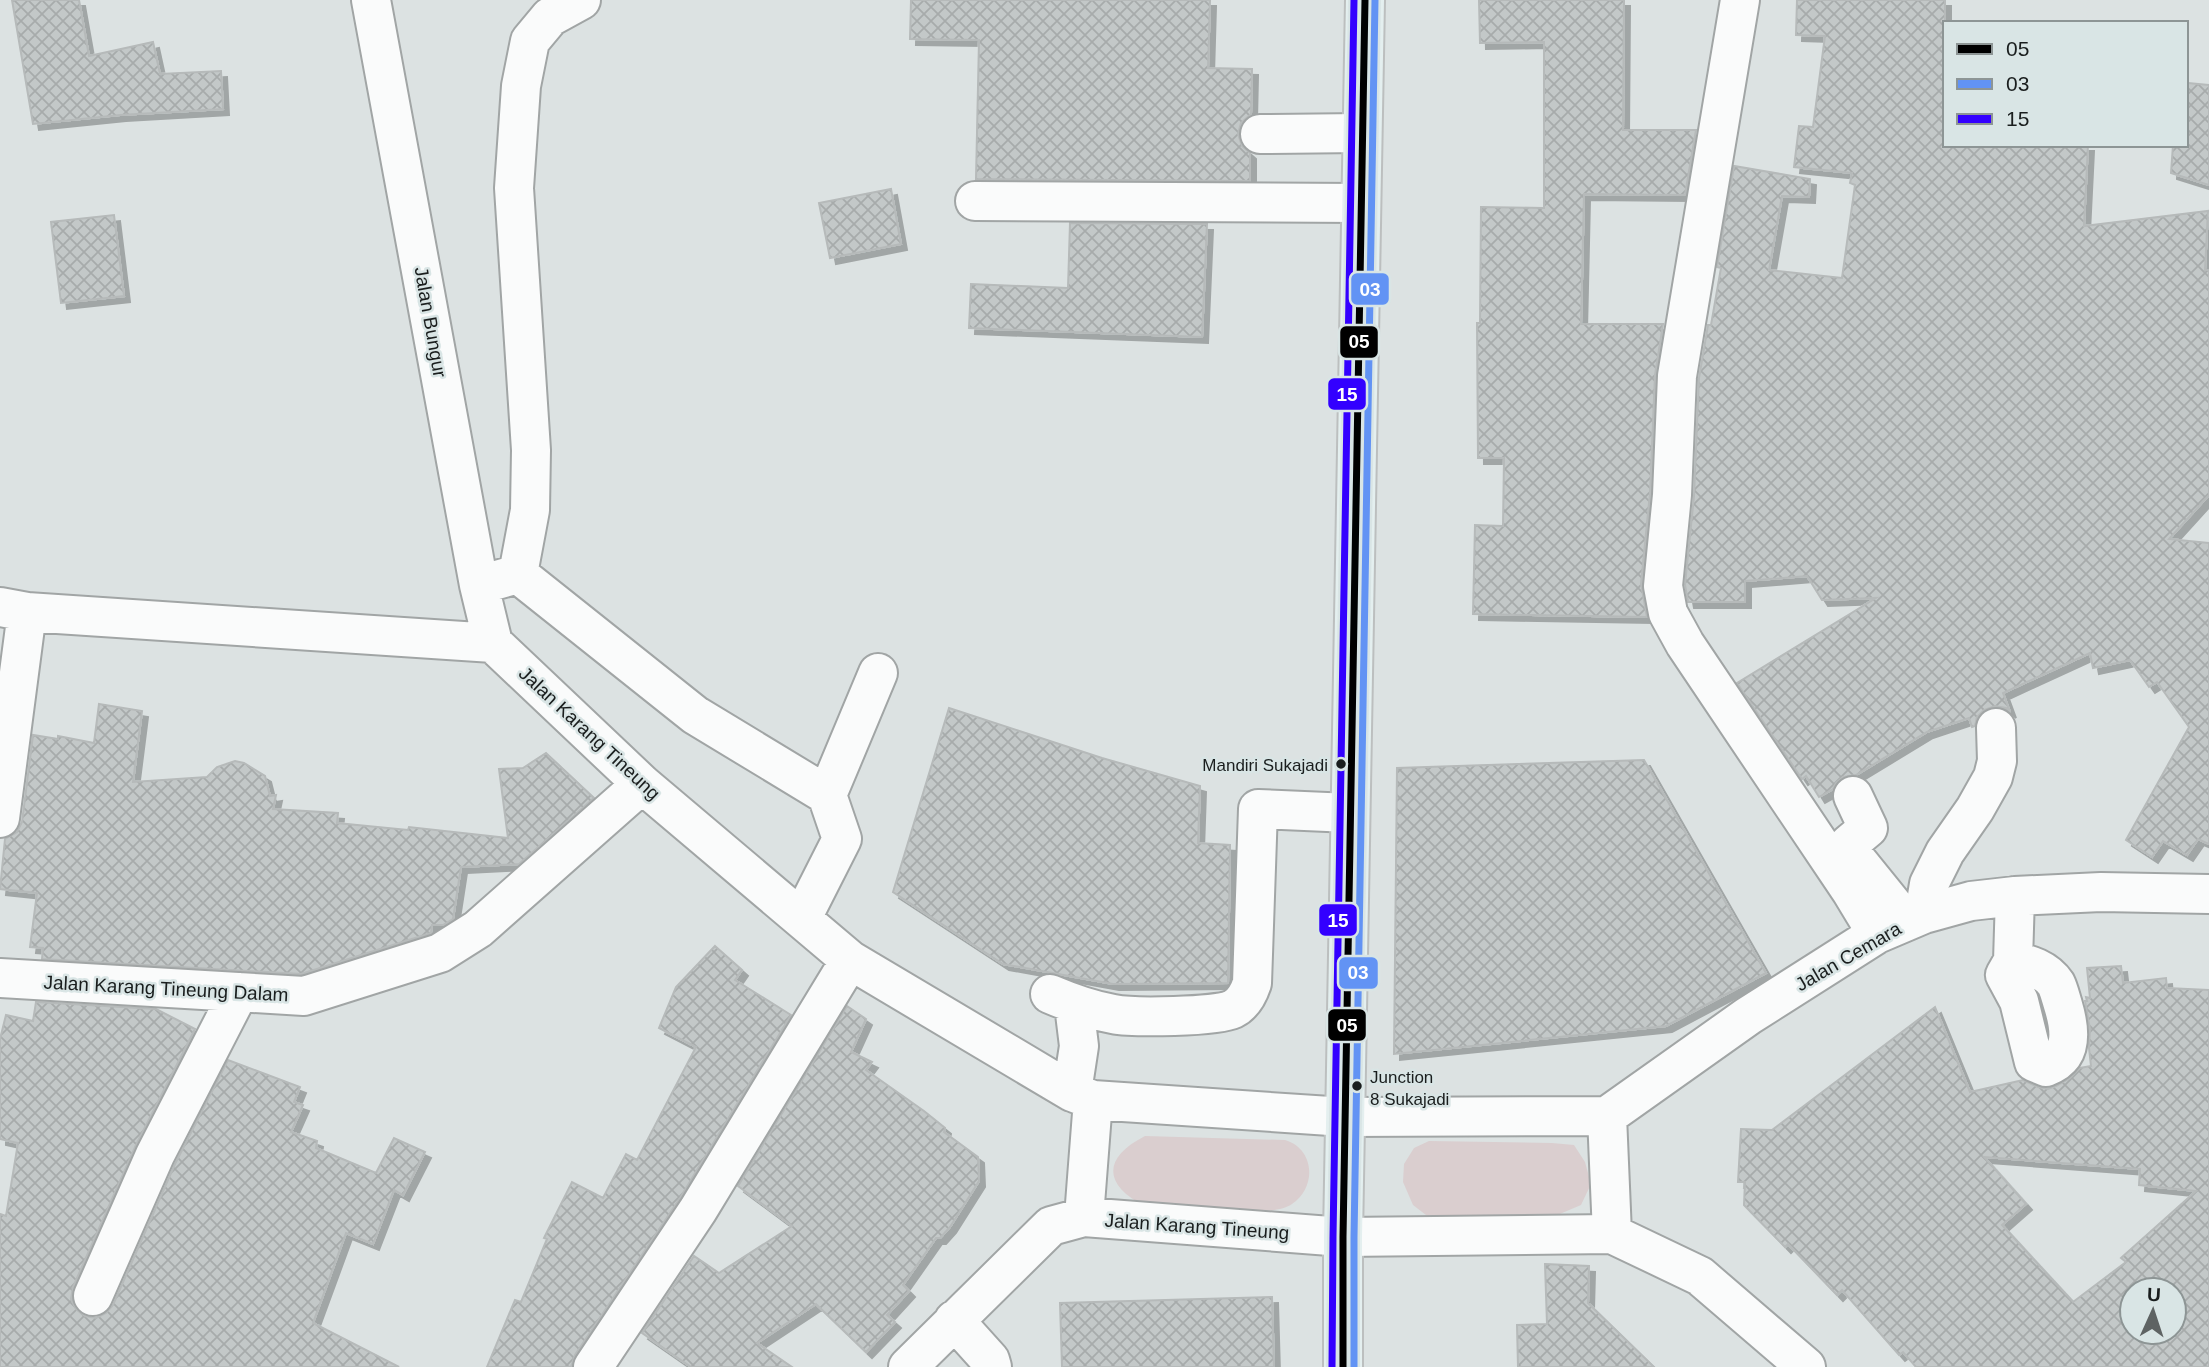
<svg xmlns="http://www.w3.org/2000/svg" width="2209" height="1367" viewBox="0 0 2209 1367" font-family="Arial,sans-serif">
<defs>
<pattern id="building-cross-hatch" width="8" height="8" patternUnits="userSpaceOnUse" patternTransform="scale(1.75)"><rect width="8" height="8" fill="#c3c8c8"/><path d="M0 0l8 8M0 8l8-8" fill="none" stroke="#a7abab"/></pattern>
<filter id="shadow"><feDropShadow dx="6" dy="6" stdDeviation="0" flood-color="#0004"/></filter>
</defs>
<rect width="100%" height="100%" fill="#dce2e2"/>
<!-- park -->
<path fill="#dacecf" d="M1145,1136L1285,1140C1315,1149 1317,1187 1292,1204C1270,1220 1176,1208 1146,1207C1103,1185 1102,1158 1145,1136Z
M1429,1141L1552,1143L1574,1145L1585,1162L1591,1184L1581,1205L1555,1216L1471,1217L1426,1215L1413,1205L1403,1182L1404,1164L1414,1148Z"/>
<!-- building -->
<path fill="url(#building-cross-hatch)" stroke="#b6baba" stroke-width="2" fill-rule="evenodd" filter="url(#shadow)" d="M12,0H79L89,56L153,42L160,74L221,71L223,109L120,115L33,124Z
M911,0H1210L1208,68L1252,69L1251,114L1241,123L1238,134L1242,146L1250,153V181L976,179L979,40L910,39Z
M1479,0H1624L1623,130H1696L1685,195L1584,194L1581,324H1663L1655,375L1650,493L1641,584L1647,617L1473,614L1475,525L1503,526L1504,458H1478L1477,323H1480L1481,207L1544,208V42L1480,43Z
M1797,0H1945V145H2088L2084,226L2208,211L2205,270H2209V495L2169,539L2209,543V844L2198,839L2187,855L2163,841L2152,857L2126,840L2189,727L2157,682L2149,687L2130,660L2093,668L2090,653L2003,693L2010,712L2006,708L1995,706L1984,710L1977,717L1975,726L1972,727L1969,718L1927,732L1856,775L1843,777L1836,783L1833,789L1819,797L1806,776L1802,779L1737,683L1876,598L1822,600L1807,576L1745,581V602H1688L1685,585L1694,496L1699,378L1708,325H1711L1721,268L1717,267L1734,166L1810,179L1809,197L1782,196L1769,270L1842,278L1855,185L1850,183L1852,173L1794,167L1799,126L1813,127L1825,36L1796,35Z
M2188,83L2209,85V185L2171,173L2173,145H2186Z
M891,189L901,244L830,258L819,203Z
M114,215L124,296L61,303L51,222Z
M1070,223L1207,224L1202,337L969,328L971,284L1068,288Z
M99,704L142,711L133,782L207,777L217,767L235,761L244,763L265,776L270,796L276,795L273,809L338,813L337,823L408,830L409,827L508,838L499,769L523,768L546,753L594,798L519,864L461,867L453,919L443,925H432L431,933L301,974L42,959L43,948L30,947L37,893L0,889L5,839L17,832L22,822L33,735L58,739V736L94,743Z
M949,708L1102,758L1200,786L1198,843L1230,845L1228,983L1113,984L1003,964L893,892Z
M1644,760L1766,973L1666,1026L1394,1054L1397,768Z
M715,946L742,970L735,980L791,1015L680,1198L575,1355L571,1367H487L515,1300L521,1302L547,1239L544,1238L572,1182L603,1198L626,1154L637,1160L696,1047L659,1028L676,987Z
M2121,966L2123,983L2166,978L2167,988L2209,990V1367H1916L1903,1352L1899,1355L1842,1290L1837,1295L1788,1244L1785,1247L1744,1205L1745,1182H1738L1741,1129L1772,1130L1935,1007L1970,1092L2023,1080L2038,1087L2048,1089L2056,1086L2070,1078L2080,1068L2091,1066L2089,1048L2090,1029L2085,1001H2087L2086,997L2090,998L2087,968ZM1984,1157L2140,1169L2139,1185L2196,1191L2121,1258L2126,1262L2073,1302L2002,1225L2026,1204ZM2132,1290H2174V1332H2132Z
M36,1002L156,1009L195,1029L136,1145L73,1287L71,1299L76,1309L85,1316L96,1318L106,1313L113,1305L175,1164L228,1060L300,1087L294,1102L303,1105L291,1132L317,1141L316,1148L376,1173L394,1138L425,1152L403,1195L394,1190L373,1244L346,1233L313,1323L399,1367H0V1214L6,1216L18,1143L0,1139V1039L6,1015L33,1021Z
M847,1006L866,1019L851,1052L872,1062L866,1070L924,1111L945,1128L944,1132L978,1157L979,1181L950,1227L940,1238H936L903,1285L909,1291L887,1315L895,1322L866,1352L816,1304L757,1343L792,1367H691L642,1333L694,1256L719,1273L792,1226L738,1186Z
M1545,1264L1589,1266L1588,1303L1654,1367H1518L1517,1325L1547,1324Z
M1272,1297L1274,1367H1062L1060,1303Z"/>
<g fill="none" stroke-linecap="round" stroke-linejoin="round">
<!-- minor casing -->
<g stroke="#a1a5a5" stroke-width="42">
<path id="minor" d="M371,0L479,585L493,643
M1740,0L1677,376L1672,495L1663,586L1668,613L1685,644L1851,891L1877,934
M1260,134L1362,133
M975,201L1361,203
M518,574L695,715L827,795
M479,585L518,574L530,510L531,450L514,188L521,86L530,41L550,17L581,0
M0,607L27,612L493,643L642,784L850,960L1072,1092L1093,1100L1345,1117L1607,1116L1748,1016L1877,934L1924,914L1971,901L2015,896L2101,892L2209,894
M1853,796L1868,828L1849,844L1851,853L1906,921
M0,818L27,612
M1924,914L1929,884L1945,852L1975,809L1993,777L1997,761L1996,728
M802,918L842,839L827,795L878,673
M2013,961C2029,964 2046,969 2056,984C2059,990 2061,999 2063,1005C2070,1028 2075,1056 2046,1067L2034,1062L2019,1001L2005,975L2013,961L2015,896
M0,978L304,996L440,953L478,929L642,784
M1050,994C1071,1003 1091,1010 1113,1014C1133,1018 1216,1017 1233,1009C1243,1004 1249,992 1252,983L1258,809L1350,813
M1072,1092L1079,1046L1074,1005
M1607,1116L1612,1234
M1084,1217L1093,1100
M93,1296L155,1155L239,992
M954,1320L990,1360L992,1367
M593,1367L698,1210L850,960
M908,1367L1051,1226L1084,1217L1343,1237L1612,1234L1700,1276L1806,1367"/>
</g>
<!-- major casing -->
<g stroke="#bcbfbf" stroke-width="42">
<path id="major" d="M1343,1367V1237L1365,0"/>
</g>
<!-- minor -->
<use href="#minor" stroke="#fafbfb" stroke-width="38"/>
<!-- major -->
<use href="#major" stroke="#e4efef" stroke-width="38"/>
<!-- bus-1 casing -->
<g stroke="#d9e5e5" stroke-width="12">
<path id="bus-1" d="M1343,1367V1237L1365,0"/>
</g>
<!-- bus-2 casing -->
<g stroke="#d9e5e5" stroke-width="12">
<path id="bus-2" d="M1354,1367V1237L1375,0"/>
</g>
<!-- bus-3 casing -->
<g stroke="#d9e5e5" stroke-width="12">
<path id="bus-3" d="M1332,1367L1333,1237L1354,0"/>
</g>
<!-- bus-1 -->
<use href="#bus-1" stroke="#000" stroke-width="7"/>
<!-- bus-2 -->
<use href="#bus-2" stroke="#6293f4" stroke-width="7"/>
<!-- bus-3 -->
<use href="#bus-3" stroke="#30f" stroke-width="7"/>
</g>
<!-- markers -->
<g fill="#1a1e1e" stroke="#d9e5e5" stroke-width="2.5">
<circle cx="1341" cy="764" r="6"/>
<circle cx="1357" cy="1086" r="6"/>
</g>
<g text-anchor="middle" stroke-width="5" stroke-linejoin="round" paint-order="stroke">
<!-- bus labels -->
<g font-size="17" fill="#1a1e1e" stroke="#d9e5e5" text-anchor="end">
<text x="1328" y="771">Mandiri Sukajadi</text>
<text x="1370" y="1083" text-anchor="start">Junction<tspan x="1370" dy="22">8 Sukajadi</tspan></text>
</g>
<!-- street labels -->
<g font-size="19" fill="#1a1e1e" stroke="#d9e5e5">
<text transform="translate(431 322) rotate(80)" y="7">Jalan Bungur</text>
<text transform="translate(590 733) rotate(43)" y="7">Jalan Karang Tineung</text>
<text transform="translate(1848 956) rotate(-30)" y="7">Jalan Cemara</text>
<text transform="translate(166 988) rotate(3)" y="7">Jalan Karang Tineung Dalam</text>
<text transform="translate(1197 1226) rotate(4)" y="7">Jalan Karang Tineung</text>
</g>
</g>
<g stroke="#d9e5e5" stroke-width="2.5">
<rect x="1350" y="272" width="40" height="34" rx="7" fill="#6293f4"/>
<rect x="1339" y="325" width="40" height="34" rx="7" fill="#000"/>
<rect x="1327" y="377" width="40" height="34" rx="7" fill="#30f"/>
<rect x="1318" y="903" width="40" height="34" rx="7" fill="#30f"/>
<rect x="1338" y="956" width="41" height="34" rx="7" fill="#6293f4"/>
<rect x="1327" y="1008" width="40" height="34" rx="7" fill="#000"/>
</g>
<g font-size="19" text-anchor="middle" font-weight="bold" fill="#fff">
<text x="1370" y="296">03</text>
<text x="1359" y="348">05</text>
<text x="1347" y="401">15</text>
<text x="1338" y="927">15</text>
<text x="1358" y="979">03</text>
<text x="1347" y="1032">05</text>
</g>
<!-- legend -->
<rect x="1943" y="21" width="245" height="126" fill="#d9e5e5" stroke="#8d9595" stroke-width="2"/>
<rect x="1957" y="44" width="35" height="10" fill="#000000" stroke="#8d9595" stroke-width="2"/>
<text x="2006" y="56" font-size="21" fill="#1a1e1e">05</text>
<rect x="1957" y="79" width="35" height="10" fill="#6293f4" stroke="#8d9595" stroke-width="2"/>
<text x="2006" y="91" font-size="21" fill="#1a1e1e">03</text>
<rect x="1957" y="114" width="35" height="10" fill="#3300ff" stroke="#8d9595" stroke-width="2"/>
<text x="2006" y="126" font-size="21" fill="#1a1e1e">15</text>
<!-- north arrow -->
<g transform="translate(2153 1311) rotate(3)"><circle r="33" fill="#d9e5e5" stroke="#8d9595" stroke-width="2"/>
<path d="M0-5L12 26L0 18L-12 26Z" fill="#5e6363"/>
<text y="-10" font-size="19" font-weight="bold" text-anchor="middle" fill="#1a1e1e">U</text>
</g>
</svg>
